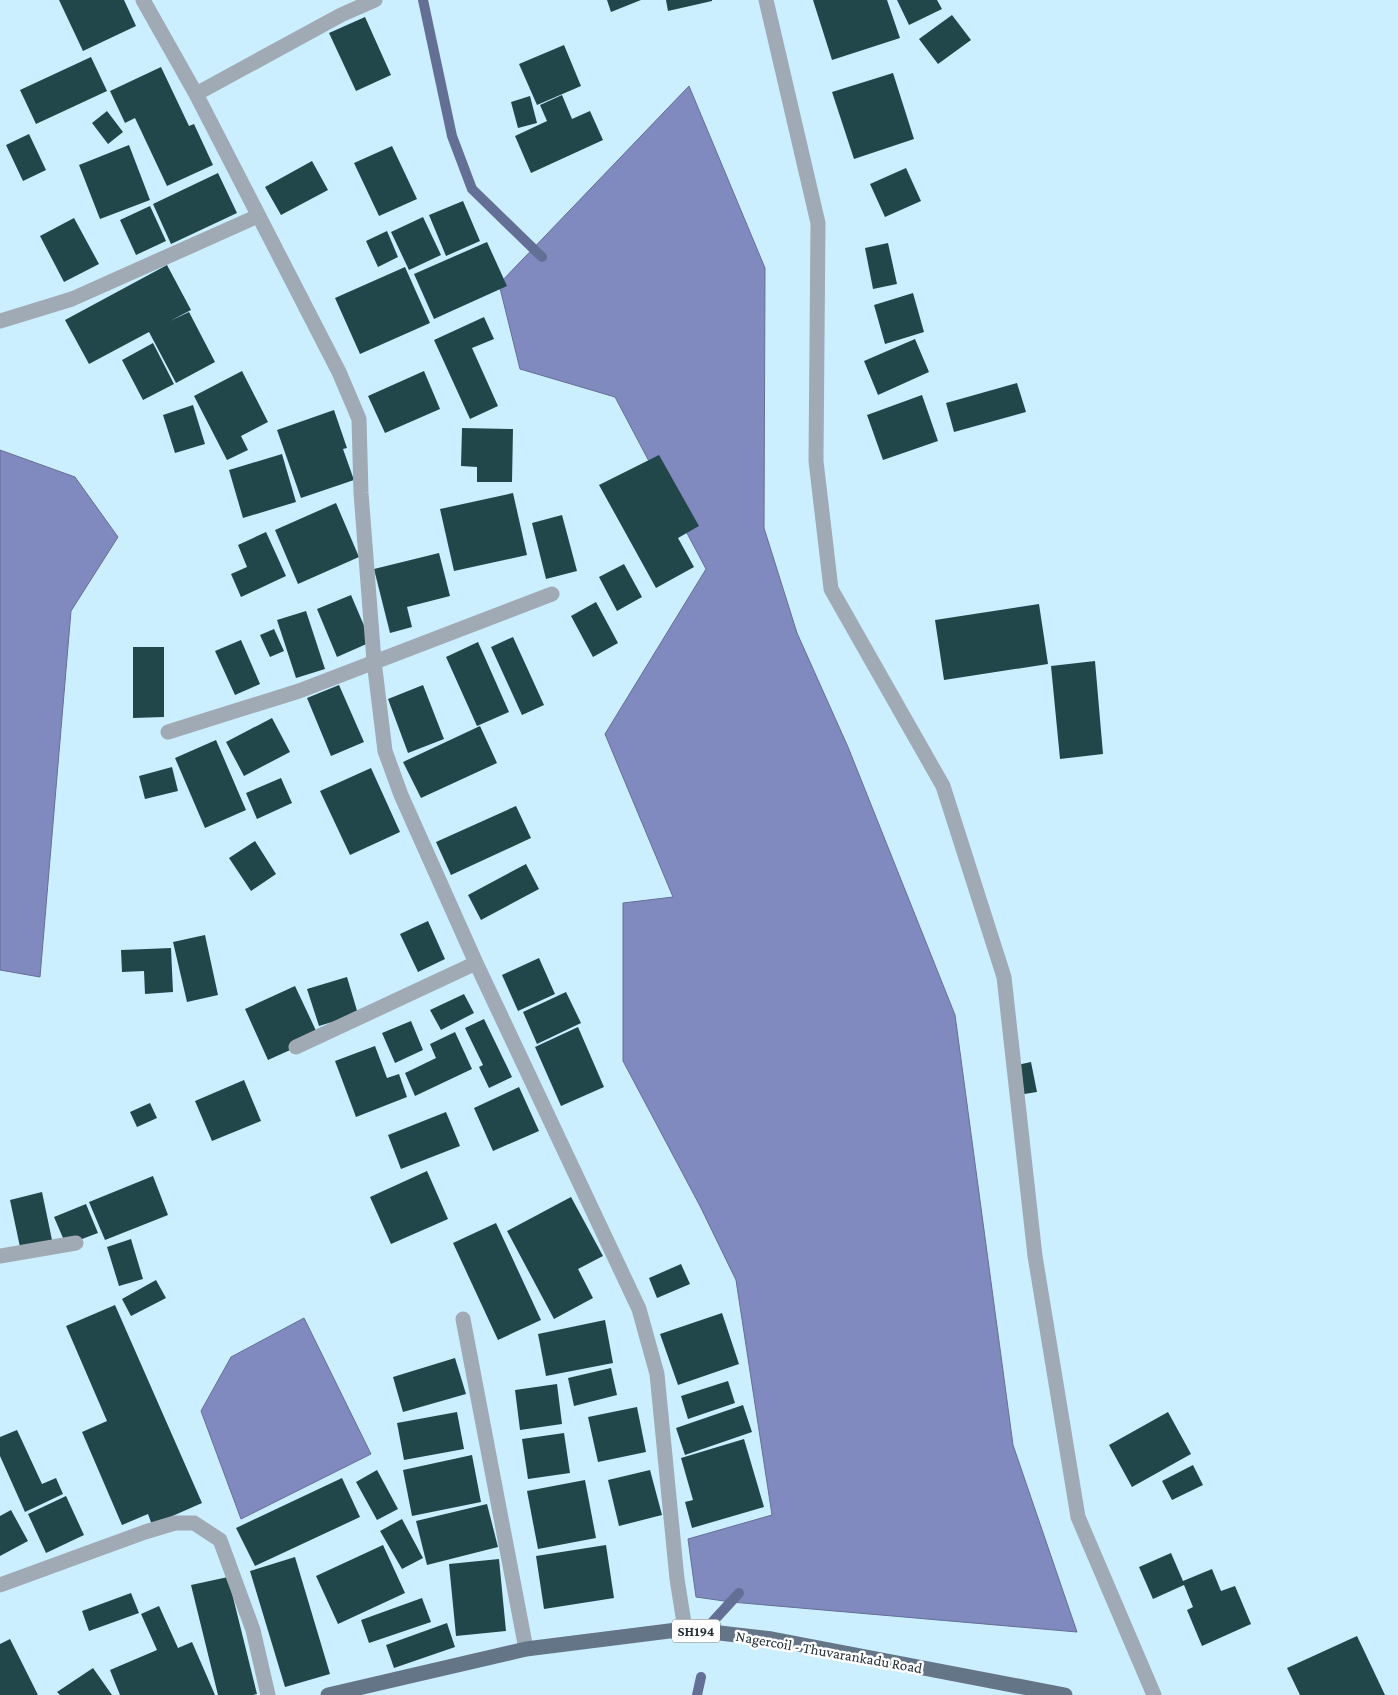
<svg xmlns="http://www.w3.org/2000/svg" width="1398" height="1695" viewBox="0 0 1398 1695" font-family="'Crimson Pro',serif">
<rect width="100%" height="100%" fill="#ccefff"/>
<!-- water -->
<path fill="#808abe" stroke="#646f96" d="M689,86L765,268L764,528L797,633L848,747L955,1015L1013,1445L1077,1632L731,1602L696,1597L688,1539L772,1515L736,1280L700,1206L623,1061V903L673,897L605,734L706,569L615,397L520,369L499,284Z
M0,450L75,477L118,537L71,611L40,977L0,970Z
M304,1318L371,1454L241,1519L201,1411L231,1357Z"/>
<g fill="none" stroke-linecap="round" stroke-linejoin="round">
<!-- stream -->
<path stroke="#646f96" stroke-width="10" d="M423,0L452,136L472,189L542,257
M706,1629L739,1593
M697,1695L701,1677"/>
</g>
<!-- building -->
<path fill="#22474a" d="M59,0H124L136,26L83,51Z
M607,0H641L611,12Z
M666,0H712V1L668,11Z
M813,0H887L900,38L832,60Z
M897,0H937L942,9L909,25Z
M952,15L971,40L938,64L919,39Z
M365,17L391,75L356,91L329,33Z
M564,45L581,86L537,105L519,64Z
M91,57L107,91L36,124L20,90Z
M161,67L189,126L194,124L213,165L167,186L135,118L125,123L110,91Z
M893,73L914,139L854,159L832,92Z
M562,95L572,119L590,111L603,140L531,173L515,136L547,121L540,105Z
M530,96L537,123L518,128L511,102Z
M107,111L123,132L108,144L92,123Z
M29,134L46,170L23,181L6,145Z
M129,145L150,200L100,219L79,165Z
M392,146L417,199L379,216L354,163Z
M312,161L328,190L281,215L265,187Z
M906,168L921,201L885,217L870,184Z
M218,173L237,213L171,244L153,204Z
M463,201L480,241L446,256L429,215Z
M150,206L166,241L136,255L120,220Z
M423,217L441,255L409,270L391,232Z
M74,218L99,264L64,282L40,236Z
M387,231L398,257L378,267L366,241Z
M487,242L507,286L434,319L414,274Z
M888,243L897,284L873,289L865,248Z
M167,265L191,310L170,321L189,312L215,362L176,383L149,332L89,364L65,320Z
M405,267L430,323L360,354L335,298Z
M913,293L924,332L885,344L874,305Z
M484,317L494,339L472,348L498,406L470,419L434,340Z
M915,339L929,372L878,395L864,361Z
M153,343L174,384L143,400L122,360Z
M242,371L268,422L241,436L248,450L227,460L194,396Z
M424,371L440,409L385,433L368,396Z
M1017,383L1026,412L954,432L946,403Z
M922,395L938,441L883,460L867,415Z
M193,405L205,444L175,453L163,415Z
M334,410L347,448L343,449L354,480L301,498L277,430Z
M462,428L513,429L512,482H477V467L461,466Z
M282,454L296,502L243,518L229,470Z
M659,455L699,526L678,538L694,567L656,588L599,485Z
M513,493L527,555L454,571L440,509Z
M336,503L359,557L298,584L275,530Z
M562,515L577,571L546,579L532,523Z
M266,532L286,576L241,597L231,574L247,567L238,545Z
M439,553L450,596L407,607L412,627L390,633L374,569Z
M624,564L642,597L617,611L599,577Z
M351,595L371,642L337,657L317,609Z
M596,602L618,643L593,657L571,616Z
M1039,604L1048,664L944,680L935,620Z
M306,611L325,669L296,678L277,620Z
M274,629L284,651L270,657L260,635Z
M513,637L544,705L522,715L491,647Z
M241,640L260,684L235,695L215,651Z
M478,642L509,712L477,726L446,657Z
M133,647H164V717L133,718Z
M1095,661L1103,754L1060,759L1051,666Z
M339,685L364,742L331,756L307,698Z
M423,685L444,739L408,753L388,699Z
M272,718L290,752L244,776L226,742Z
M480,726L497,763L421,798L403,762Z
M216,740L246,810L205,828L175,758Z
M172,767L178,791L145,799L139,776Z
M371,768L400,832L350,855L320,791Z
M281,778L292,803L257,819L246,793Z
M516,806L531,838L451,875L436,842Z
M255,841L276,874L251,891L229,858Z
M526,864L539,889L481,920L468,895Z
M428,921L445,959L418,972L400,934Z
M205,935L218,995L187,1002L173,942Z
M171,948L173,992L145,994L144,971L122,972L121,950Z
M539,958L555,994L518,1011L502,975Z
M347,977L358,1014L319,1026L307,989Z
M295,986L319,1037L268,1060L245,1009Z
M566,992L581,1023L537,1044L523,1012Z
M464,994L474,1013L441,1030L430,1010Z
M484,1019L512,1077L489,1088L479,1067L483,1065L465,1028Z
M411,1021L423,1050L395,1063L382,1033Z
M578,1027L604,1087L561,1106L535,1047Z
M455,1032L472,1069L415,1096L405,1073L436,1058L430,1044Z
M375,1046L387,1078L399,1074L407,1097L356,1117L335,1061Z
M1031,1062L1037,1092L1018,1095L1012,1066Z
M244,1080L261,1121L212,1141L195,1101Z
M519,1087L539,1131L493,1151L474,1108Z
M150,1103L157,1118L137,1127L130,1112Z
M446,1112L460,1146L401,1169L388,1135Z
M427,1171L448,1219L391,1244L370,1197Z
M153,1176L168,1215L105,1240L89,1202Z
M42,1192L52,1240L20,1247L10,1200Z
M571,1197L603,1256L578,1269L593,1298L554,1319L507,1231Z
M86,1204L98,1233L66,1245L54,1217Z
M496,1223L541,1320L498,1340L453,1243Z
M131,1239L143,1279L119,1286L107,1247Z
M681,1264L690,1284L657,1298L649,1278Z
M156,1280L166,1298L131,1316L122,1299Z
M115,1305L202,1503L152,1525L148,1514L122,1525L82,1432L107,1421L66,1326Z
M722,1313L739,1364L678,1385L660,1334Z
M605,1320L613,1363L546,1376L538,1334Z
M455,1358L466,1394L403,1412L393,1377Z
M611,1368L617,1395L574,1406L568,1378Z
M728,1381L735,1403L688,1419L681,1396Z
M557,1384L562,1424L520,1430L515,1390Z
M743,1405L752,1432L685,1455L676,1428Z
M637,1407L646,1452L598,1462L588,1417Z
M457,1412L464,1449L404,1460L397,1423Z
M1168,1412L1191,1454L1132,1487L1109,1445Z
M17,1430L42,1484L56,1478L63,1494L25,1512L0,1456V1437Z
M564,1433L570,1473L528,1479L522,1439Z
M744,1439L764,1507L692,1528L685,1502L693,1500L681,1458Z
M472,1455L481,1502L412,1516L403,1470Z
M1193,1465L1203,1485L1172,1500L1162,1481Z
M377,1470L398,1509L377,1520L356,1482Z
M650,1470L662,1515L619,1526L608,1480Z
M342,1478L360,1517L255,1566L236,1528Z
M585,1480L596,1538L538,1549L527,1491Z
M66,1496L84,1535L46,1553L28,1514Z
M487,1504L498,1547L427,1565L416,1521Z
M11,1510L28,1541L0,1556V1516Z
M402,1519L423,1558L402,1569L380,1531Z
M383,1545L405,1593L338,1624L316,1576Z
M606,1545L614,1598L544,1609L536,1556Z
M1171,1553L1183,1581L1212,1569L1221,1591L1235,1586L1251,1624L1202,1646L1187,1610L1193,1607L1184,1585L1153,1599L1139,1567Z
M295,1557L330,1674L285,1687L250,1571Z
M499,1559L506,1631L456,1636L449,1564Z
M228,1577L257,1694L253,1695H218L191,1585Z
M131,1593L139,1613L89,1631L82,1611Z
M422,1598L431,1622L369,1643L361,1620Z
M159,1606L178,1648L192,1642L215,1695H120L110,1670L157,1650L141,1614Z
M447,1623L455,1647L394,1668L386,1645Z
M1357,1636L1385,1695H1300L1287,1668Z
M10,1639L38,1695H0V1644Z
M93,1668L112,1695H60L57,1692Z"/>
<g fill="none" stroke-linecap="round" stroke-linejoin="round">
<!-- street -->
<path stroke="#a0aab5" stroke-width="15" d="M143,0L196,94L339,372L359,419L361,493L374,661L385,751L401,795L476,963L639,1309L657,1374L677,1579L685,1629
M766,0L818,223L816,461L831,589L943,786L1004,977L1035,1256L1078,1517L1154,1695
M196,94L341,15L375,0
M0,321L72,299L258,216
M168,732L299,691L552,594
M296,1047L476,963
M0,1256L76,1243
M463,1319L526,1649
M0,1585L145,1532L175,1523H194L220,1540L253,1630L268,1695"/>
<!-- primary -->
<path stroke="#647588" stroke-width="15" d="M328,1695L526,1649L685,1629L772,1639L1065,1695"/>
</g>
<g text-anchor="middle" stroke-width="5" stroke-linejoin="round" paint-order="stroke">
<!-- shield labels -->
<rect fill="#fff" stroke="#656f73" stroke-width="1" x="672" y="1619.5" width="48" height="23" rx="4"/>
<g font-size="14" font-weight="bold" fill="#233137">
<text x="696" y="1636">SH194</text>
</g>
<!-- street labels -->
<g font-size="15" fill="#233137" stroke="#fff">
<text transform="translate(829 1652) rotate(10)" y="5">Nagercoil - Thuvarankadu Road</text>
</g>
</g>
</svg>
